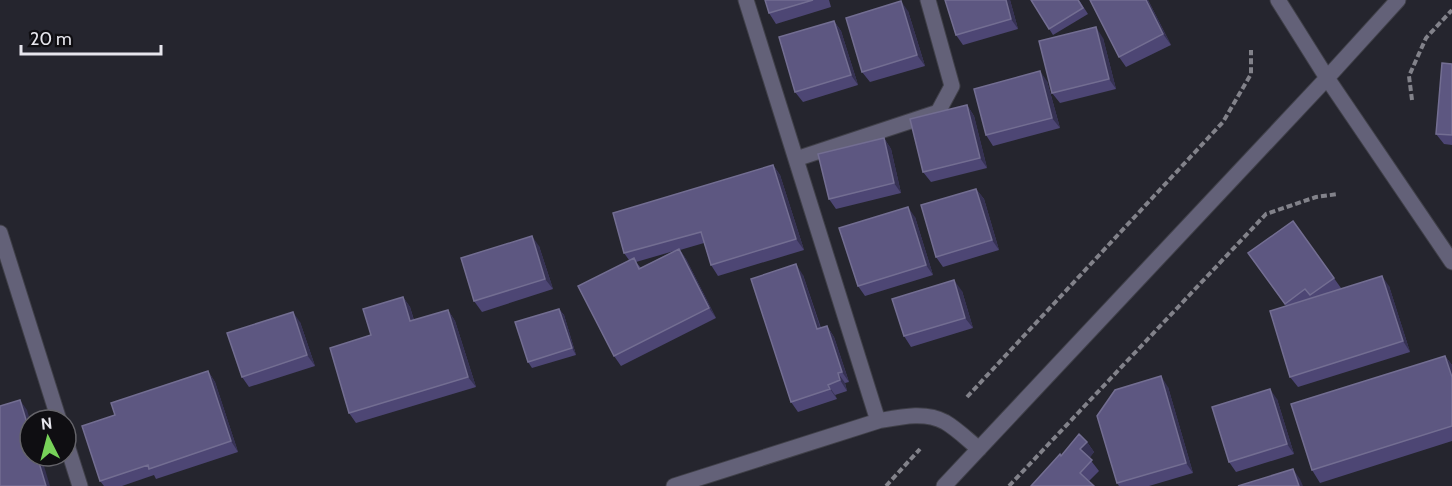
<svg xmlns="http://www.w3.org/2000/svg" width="1452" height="486" viewBox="0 0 1452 486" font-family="Cabin,sans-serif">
<rect width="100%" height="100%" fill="#25252e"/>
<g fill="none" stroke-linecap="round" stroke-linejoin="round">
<!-- minor casing -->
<g stroke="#404049" stroke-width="17">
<path id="minor" d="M746,0L878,421
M1278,0L1327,78L1452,262
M796,159L938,112L952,86L928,0
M0,233L59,420
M66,442L80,486
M674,486L878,421C900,417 925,411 945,422C957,429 968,440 979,449
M944,486L1327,78L1398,0"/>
</g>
<!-- path -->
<path stroke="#82828a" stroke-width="4" stroke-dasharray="6 3" stroke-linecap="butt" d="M1412,100L1409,76L1426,38L1452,10
M967,397L1223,122L1251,74V50
M886,486L920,449
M1009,486L1266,214L1316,197L1338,194"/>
<!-- minor -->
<use href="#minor" stroke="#636178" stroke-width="15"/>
</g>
<!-- wall -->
<path fill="#4d4674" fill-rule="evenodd" d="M765,0H829L831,7L776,24L769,13Z
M945,0H1010L1018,29L963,45L956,35Z
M1031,0H1079L1088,14L1053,35Z
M1148,0L1171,45L1126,67L1119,57Z
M908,11L925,66L870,82L862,72Z
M834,21L841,31L858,85L803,102L795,92Z
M1103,38L1116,89L1060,103L1052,93Z
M1452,64V145L1444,144L1436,134Z
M1047,81L1060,128L993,146L986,135Z
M967,105L974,116L987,168L931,182L923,172Z
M884,138L891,149L901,193L836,209L829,199Z
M773,165L780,175L804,250L718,276L711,265L704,243L680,250L686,259L716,318L621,366L614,356L629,260L624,253ZM674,251L641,268L636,262Z
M976,189L984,199L999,250L943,267L936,257Z
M915,217L933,275L865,296L858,286Z
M1293,221L1341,288L1340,289L1389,286L1410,352L1298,387L1290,377L1286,306L1248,253Z
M539,246L553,289L482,312L474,301Z
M803,275L821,328L827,326L834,337L849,382L845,383L847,391L835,395L837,399L798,412L791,402Z
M962,291L973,328L911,347L904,336Z
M403,297L410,307L414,320L448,310L455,321L476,387L356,423L349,413L371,335Z
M559,309L564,315L576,355L532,368L528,362Z
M300,322L315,366L249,387L242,377Z
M1445,356L1452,365V441L1320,483L1312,470Z
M208,371L215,382L238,452L156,479L154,475L122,486H104L100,481L115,415Z
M1168,387L1193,473L1149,486H1119L1117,483Z
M1277,399L1294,454L1236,472L1229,462Z
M1087,442L1094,452L1089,458L1099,471L1089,481L1061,456Z"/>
<!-- shaded-wall -->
<path fill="#363253" d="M1006,0H1010L1018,29L1011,19Z
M1146,0H1148L1171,45L1163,34Z
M901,1L908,11L925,66L917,55Z
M834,21L841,31L858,85L851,75Z
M1096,27L1103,38L1116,89L1109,79Z
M1040,71L1047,81L1060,128L1052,118Z
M967,105L974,116L987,168L980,158Z
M884,138L891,149L901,193L894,183Z
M773,165L780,175L804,250L796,239Z
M976,189L984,199L999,250L992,240Z
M908,207L915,217L933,275L926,265Z
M532,236L539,246L553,289L545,279Z
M679,249L686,259L716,318L709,308Z
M796,264L803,275L824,339L817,329Z
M1382,276L1389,286L1410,352L1403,341Z
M954,280L962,291L973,328L965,318Z
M403,297L410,307L417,332L410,321Z
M559,309L564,315L576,355L572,348Z
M448,310L455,321L476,387L468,377Z
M293,312L300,322L315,366L307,355Z
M827,326L834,337L849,382L842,372Z
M1445,356L1452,365V377Z
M208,371L215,382L238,452L231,441Z
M838,373L845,383L847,391L840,380Z
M1161,376L1168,387L1193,473L1186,463Z
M828,385L835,395L837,399L830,389Z
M1270,389L1277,399L1294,454L1287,444Z
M20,400L27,410L30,420V433Z
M1087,442L1094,452L1088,460L1080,449Z
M37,456H41L50,486H46Z
M1293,469L1300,479L1303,486H1299Z"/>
<!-- building -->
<path fill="#5d5781" stroke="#736e92" stroke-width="1.5" d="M765,0H813L769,13Z
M945,0H1006L1011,19L956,35Z
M1031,0H1078L1083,8L1049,29Z
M1090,0H1146L1163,34L1119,57Z
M901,1L917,55L862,72L846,18Z
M834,21L851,75L795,92L779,37Z
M1096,27L1109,79L1052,93L1039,41Z
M1442,63L1452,64V135L1436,134Z
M1040,71L1052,118L986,135L974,89Z
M967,105L980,158L923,172L910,119Z
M884,138L894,183L829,199L818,154Z
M773,165L796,239L711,265L701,232L624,253L613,213Z
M976,189L992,240L936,257L921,205Z
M908,207L926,265L858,286L839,228Z
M1293,221L1334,278L1310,295L1305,289L1285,304L1248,253Z
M532,236L545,279L474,301L461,258Z
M679,249L709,308L614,356L578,286L634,258L639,269Z
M796,264L817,329L827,326L842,372L838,373L840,380L828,385L830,389L791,402L751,279Z
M1382,276L1403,341L1290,377L1270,311Z
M954,280L965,318L904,336L892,299Z
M403,297L410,321L448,310L468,377L349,413L330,348L371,335L363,309Z
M559,309L572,348L528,362L515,322Z
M293,312L307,355L242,377L227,333Z
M1445,356L1452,377V426L1312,470L1291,404Z
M208,371L231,441L149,469L148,465L100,481L82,426L115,415L111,403Z
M1161,376L1186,463L1117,483L1097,416L1115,390Z
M1270,389L1287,444L1229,462L1212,407Z
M20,400L30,433V456H37L46,486H0V406Z
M1079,434L1087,442L1080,449L1092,460L1080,473L1094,486H1031L1060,454L1061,456Z
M1293,469L1299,486H1238Z"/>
<!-- north arrow -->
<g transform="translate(48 438) rotate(354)"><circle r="28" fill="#0f0e12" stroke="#65646a" stroke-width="1.5"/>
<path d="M0-4.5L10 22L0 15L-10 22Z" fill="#77d259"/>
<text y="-9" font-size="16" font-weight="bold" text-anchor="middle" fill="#e7e6ed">N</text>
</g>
<!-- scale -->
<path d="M21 45v9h140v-9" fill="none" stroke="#e7e6ed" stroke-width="3"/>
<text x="30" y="45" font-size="18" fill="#e7e6ed" stroke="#0f0e12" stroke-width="4.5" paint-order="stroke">20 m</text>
</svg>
